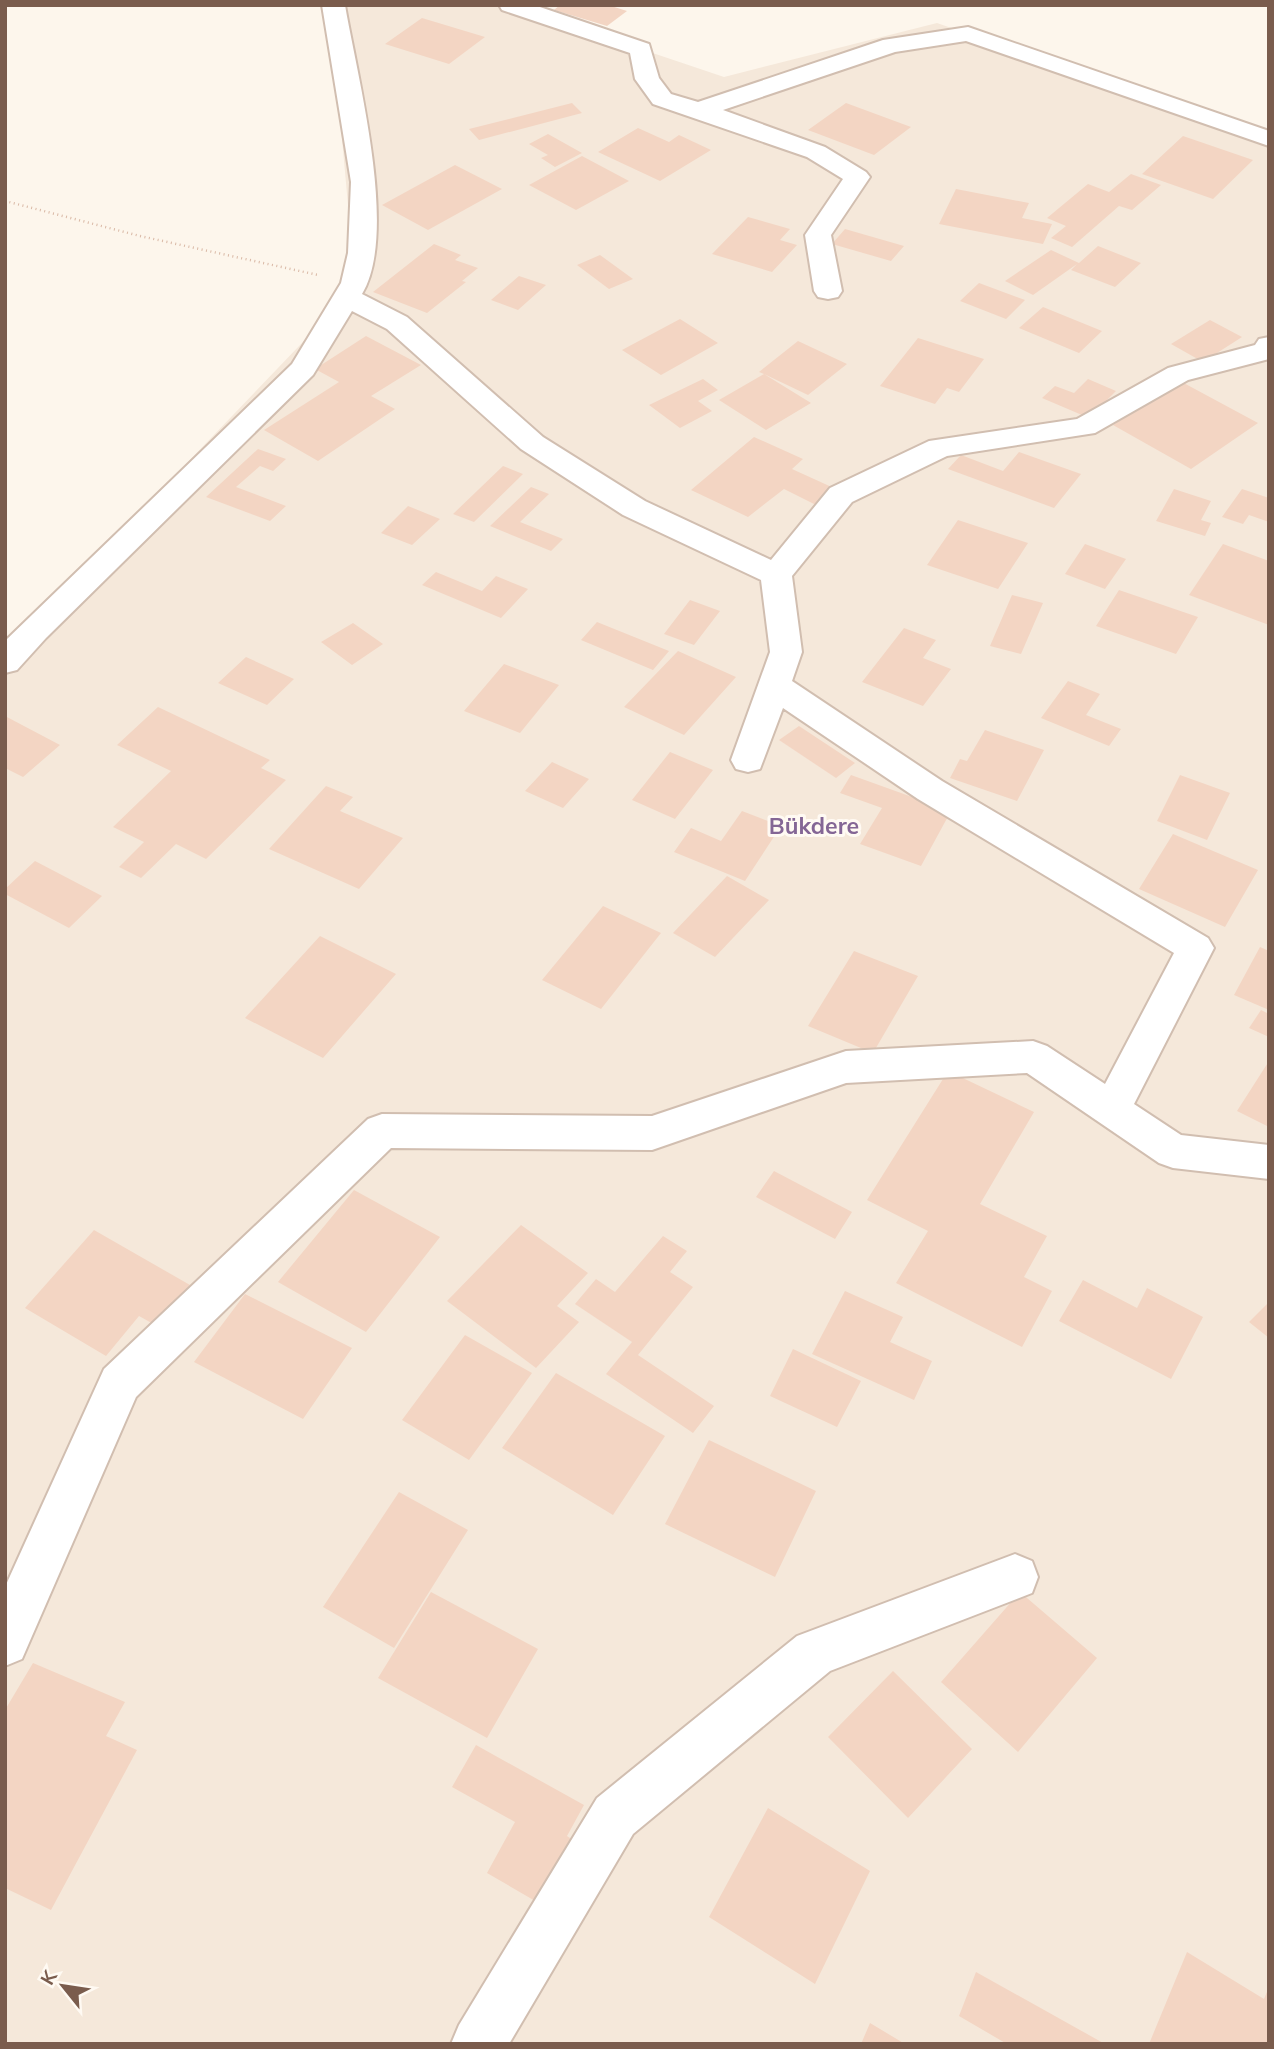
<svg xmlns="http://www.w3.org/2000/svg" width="1274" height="2049" viewBox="0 0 1274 2049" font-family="Mulish,sans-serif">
<rect width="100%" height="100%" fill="#fdf6ec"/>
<!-- residential -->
<path fill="#f5e8da" d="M330,5H510L724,77L937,23L1269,139V2044H5V653L346,297L355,283Z"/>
<!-- building -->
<path fill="#f3d5c3" d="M560,5H608L627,11L607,26L554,10Z
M422,18L485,37L449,64L385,44Z
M572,103L582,113L479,140L469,129Z
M846,103L911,127L874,155L808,130Z
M638,128L669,142L679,135L711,150L660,181L598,152Z
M548,134L582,153L555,167L541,158L548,155L529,144Z
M1183,136L1253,160L1213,199L1142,174Z
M582,156L629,181L576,210L529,185Z
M455,165L502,189L428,230L382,205Z
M1131,174L1161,185L1132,210L1119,206L1072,247L1051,238L1066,226L1047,218L1088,184L1109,192Z
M956,189L1029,203L1022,218L1052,224L1043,244L939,224Z
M748,217L790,229L780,240L797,245L772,272L712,254Z
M845,229L904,246L891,261L832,244Z
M434,244L461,255L455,260L478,268L462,281L466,282L427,313L373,292Z
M1098,246L1141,263L1115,287L1071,270L1077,264L1033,295L1005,281L1051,250L1079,263Z
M600,255L633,279L609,289L577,265Z
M519,276L546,285L518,310L491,300Z
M979,283L1025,300L1006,319L960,301Z
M1043,307L1102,331L1079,353L1019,328Z
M680,319L718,343L661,375L622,350Z
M1210,320L1242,337L1203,362L1171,344Z
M366,336L421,365L371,396L395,409L318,461L264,430L339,382L315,369Z
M918,338L984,359L959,392L947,388L935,404L880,386Z
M798,341L847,364L808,395L764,374L811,403L766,430L719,400L764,374L759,372Z
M703,379L718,390L698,401L712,411L680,428L649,405Z
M1088,379L1116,391L1089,418L1042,398L1055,386L1074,393Z
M1180,381L1258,423L1191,469L1113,425Z
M754,437L803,459L792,469L836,489L818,506L784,489L748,517L691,490Z
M258,449L286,459L273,471L260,466L236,487L286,506L270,521L206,497Z
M1019,452L1081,474L1054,508L948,469L961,455L1003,471Z
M503,466L523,474L474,522L453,514Z
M531,487L549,494L520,522L563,539L551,551L490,526Z
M1174,489L1211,501L1201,520L1211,523L1205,536L1156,521Z
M1242,489L1269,498V522L1249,515L1243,524L1222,517Z
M408,506L440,519L412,545L381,533Z
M958,520L1028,543L998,589L927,565Z
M1085,544L1126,559L1105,589L1065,574Z
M1223,544L1269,561V625L1189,595Z
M436,572L482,591L496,576L528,589L501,618L422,585Z
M1119,590L1198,617L1176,654L1096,626Z
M1012,595L1043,603L1021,654L990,646Z
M690,600L720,611L694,645L664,634Z
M597,622L669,651L653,670L581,640Z
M353,623L383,644L352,665L321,642Z
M904,628L936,640L923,658L951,669L923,706L862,682Z
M678,651L736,677L684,735L624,707Z
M246,657L294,679L267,705L218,683Z
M504,664L559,685L520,733L464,711Z
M1068,681L1100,694L1086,715L1121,729L1109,746L1041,718Z
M158,707L270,760L261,768L286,780L206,859L176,844L141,878L119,867L144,842L113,827L171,771L117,745Z
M5,716L60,745L23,777L5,768Z
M799,726L855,763L836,778L779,740Z
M985,730L1044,750L1017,801L950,778L960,759L967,761Z
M670,752L713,770L675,819L632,800Z
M552,762L589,779L563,808L525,791Z
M851,775L951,811L921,866L860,844L882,808L840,793Z
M1180,775L1230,793L1207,840L1157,821Z
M326,786L353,797L340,811L403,838L359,889L269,849Z
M742,811L781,826L745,881L674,852L691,828L721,841Z
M1173,834L1258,870L1225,927L1139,889Z
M35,861L102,896L69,928L5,894V889Z
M727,876L769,900L715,957L673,933Z
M603,906L661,933L601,1009L542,980Z
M320,936L396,974L323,1058L245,1018Z
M1260,947L1269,951V1010L1234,995Z
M854,951L918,976L873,1053L808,1026Z
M1261,1010L1269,1014V1037L1249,1028Z
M1269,1061V1127L1237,1111Z
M948,1071L1034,1112L980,1204L1047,1236L1024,1277L1052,1291L1022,1347L896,1283L928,1231L867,1200Z
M774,1171L852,1212L835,1239L756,1197Z
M354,1190L440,1237L366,1332L278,1282Z
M521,1225L588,1273L557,1306L579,1322L536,1368L447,1301Z
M94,1230L190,1285L157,1326L139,1316L106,1356L25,1308Z
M663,1236L687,1251L670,1272L693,1287L638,1355L714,1406L693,1433L606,1374L632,1342L575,1304L596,1279L615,1292Z
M1083,1280L1137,1308L1147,1288L1203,1317L1171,1379L1059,1321Z
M845,1291L903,1317L890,1342L932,1361L914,1400L812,1354Z
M245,1294L352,1348L303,1419L194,1362Z
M1269,1302V1338L1249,1322Z
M465,1335L532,1373L469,1460L402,1420Z
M793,1349L861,1381L837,1427L770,1396Z
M556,1373L665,1436L613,1515L502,1448Z
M709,1440L816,1491L775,1577L665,1524Z
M399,1492L468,1530L394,1648L323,1607Z
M431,1592L538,1649L487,1738L378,1678Z
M1020,1592L1097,1658L1018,1752L941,1682Z
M33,1663L125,1702L106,1736L137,1750L51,1910L5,1888V1710Z
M893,1671L972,1749L908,1818L828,1737Z
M476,1745L584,1805L567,1836L582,1846L549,1909L487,1873L515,1822L452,1787Z
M768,1808L870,1871L815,1984L709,1917Z
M1187,1952L1264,1999L1269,1987V2044H1149Z
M976,1972L1105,2044H1007L959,2016Z
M870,2023L905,2044H861Z"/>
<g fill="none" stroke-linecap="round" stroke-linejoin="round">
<!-- minor casing -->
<g stroke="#d1beb0" stroke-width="4">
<path id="minor" d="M322,5H345C357,76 399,233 362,294L407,317L543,437L645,501L771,560L830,488L929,441L1077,419L1168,368L1255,345L1259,339L1269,337V359L1188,380L1095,433L947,456L852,502L792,576L802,652L792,681L942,781L1208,938L1214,948L1134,1104L1181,1135L1269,1145V1179L1173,1168L1159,1163L1027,1073L846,1083L652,1150L391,1148L136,1397L22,1659L5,1666V1587L104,1369L368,1119L382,1114L652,1116L846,1051L1033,1041L1047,1046L1105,1084L1174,953L918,799L783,708L760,769L748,772L736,769L731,760L770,652L761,580L623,515L521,449L387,329L352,311L313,375L46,638L17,670L5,673V641L292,364L341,283L348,253L351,182Z
M499,5H534L649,44L659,78L671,94L698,102L883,40L968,27L1269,131V146L966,41L895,52L723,110L825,147L866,172L870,177L831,235L842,291L838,297L828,299L818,297L814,291L805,235L843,179L807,157L653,104L635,79L630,53L502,10Z
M1015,1554L1032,1561L1038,1577L1032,1593L830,1671L633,1834L509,2044H451L459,2025L597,1798L797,1636Z"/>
</g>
<!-- path -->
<path stroke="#d9b8a5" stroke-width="2.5" stroke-dasharray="1 3.5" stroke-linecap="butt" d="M5,201L140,236L318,275"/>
<!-- minor -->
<use href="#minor" fill="#fff" fill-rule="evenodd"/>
</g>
<g text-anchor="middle" stroke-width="6" stroke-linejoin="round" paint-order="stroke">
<!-- quarter labels -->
<g font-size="23" font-weight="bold" fill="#846695" stroke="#fffaf3">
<text x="814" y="834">Bükdere</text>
</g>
</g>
<!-- border -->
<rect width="1274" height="2049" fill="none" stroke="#7a5c4d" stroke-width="14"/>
<!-- north arrow -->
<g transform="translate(63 1986) rotate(300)" stroke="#fffaf3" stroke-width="5" paint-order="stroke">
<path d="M0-5L12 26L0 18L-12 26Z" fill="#7a5c4d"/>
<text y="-10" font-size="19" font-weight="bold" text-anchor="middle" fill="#7a5c4d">K</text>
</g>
</svg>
